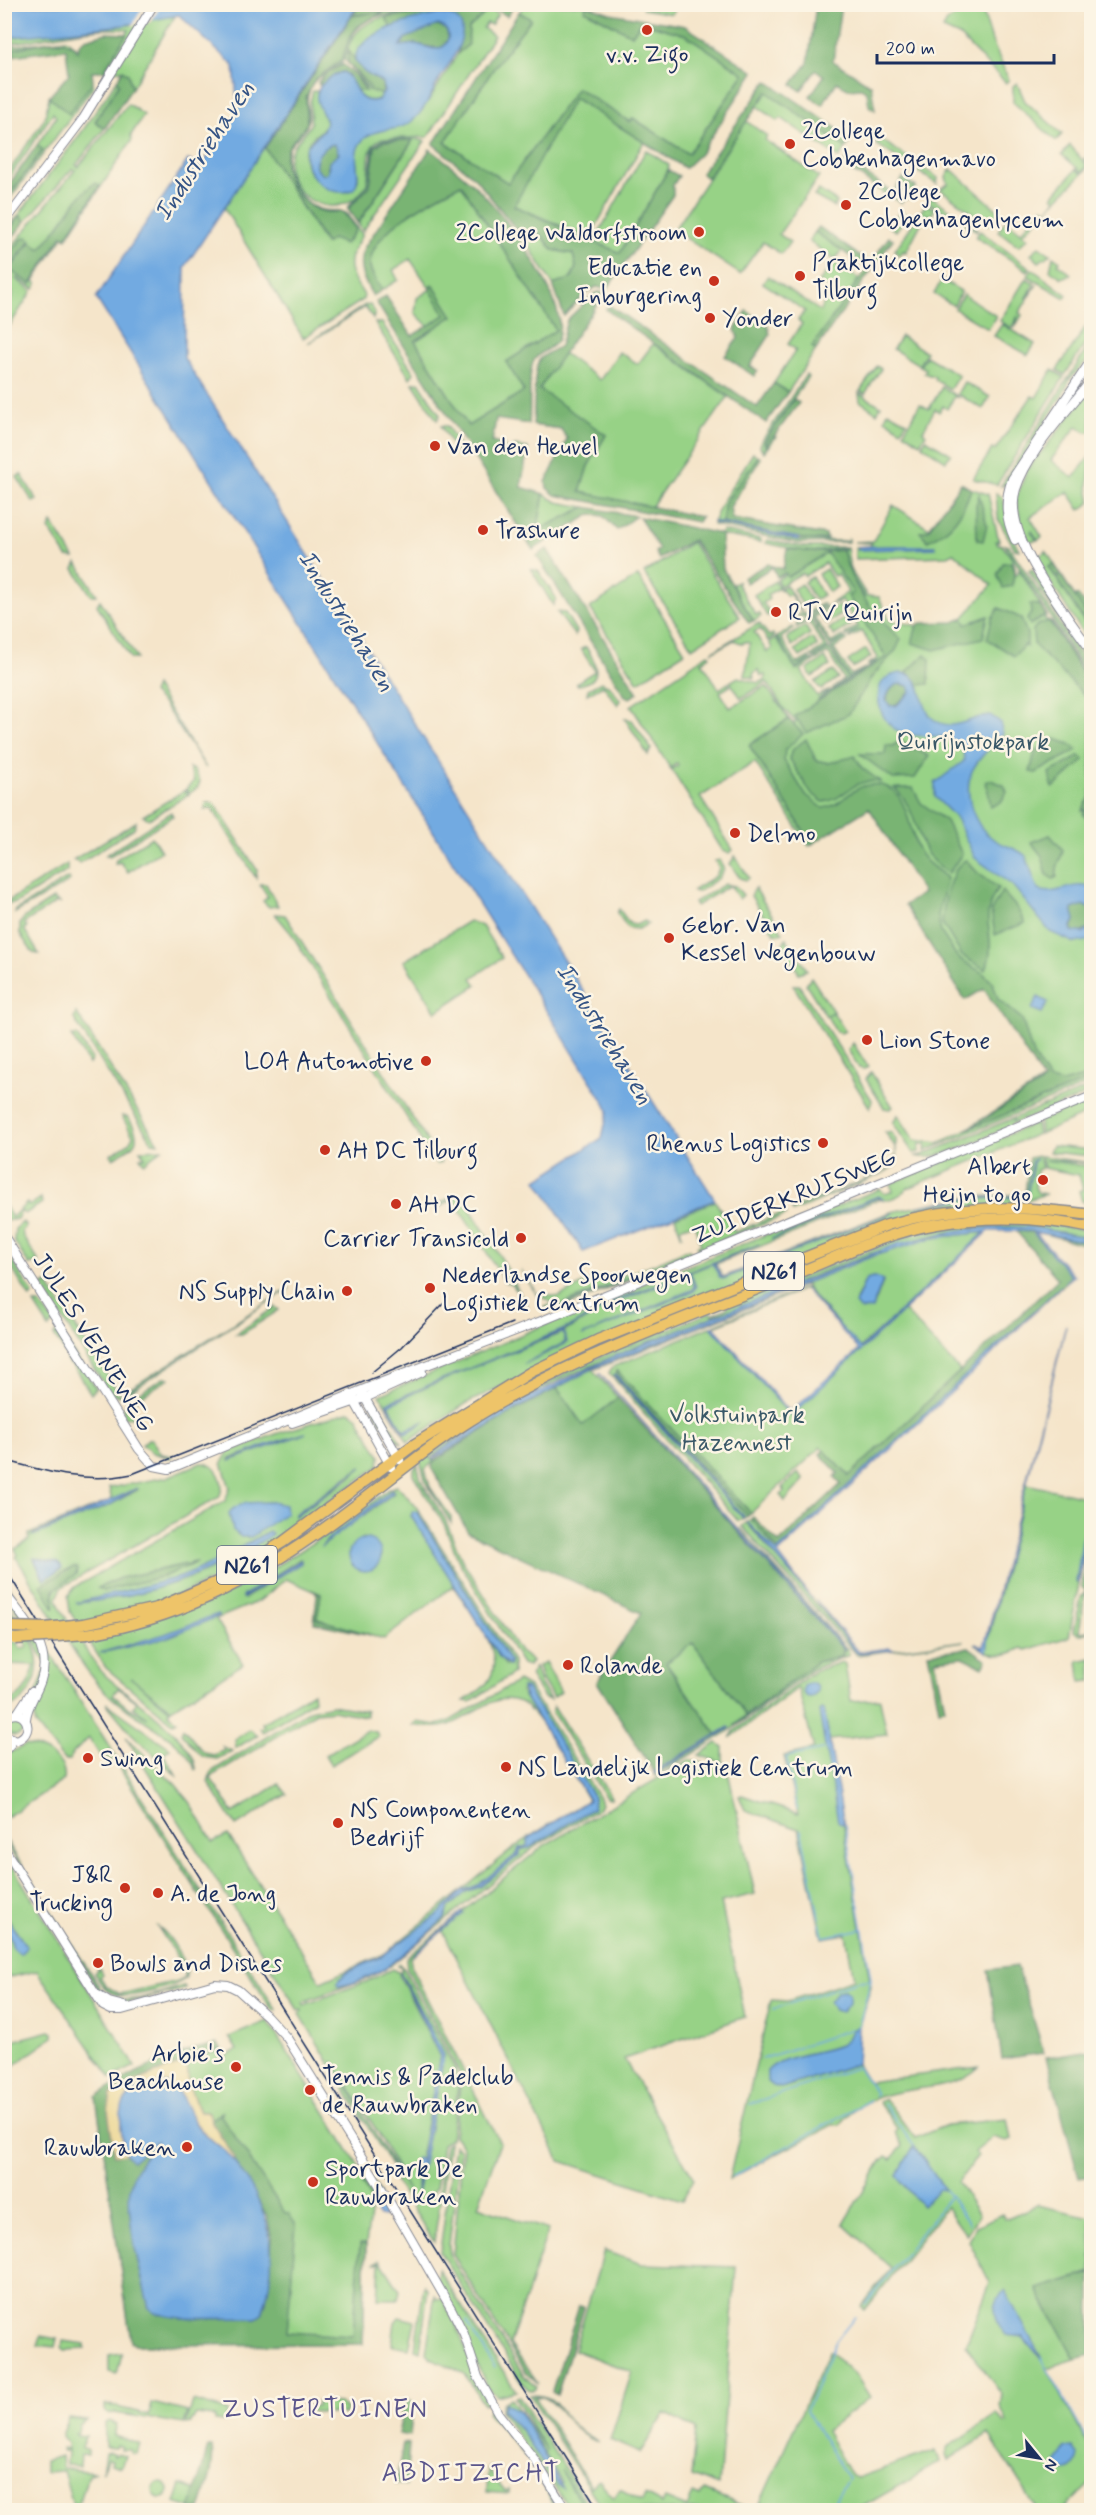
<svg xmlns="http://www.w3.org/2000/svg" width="1096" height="2515" viewBox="0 0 1096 2515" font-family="Mynerve,sans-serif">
<rect width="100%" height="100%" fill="#fcf5e5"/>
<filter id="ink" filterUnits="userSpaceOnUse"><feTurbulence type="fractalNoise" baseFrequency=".0167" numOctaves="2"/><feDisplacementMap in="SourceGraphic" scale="12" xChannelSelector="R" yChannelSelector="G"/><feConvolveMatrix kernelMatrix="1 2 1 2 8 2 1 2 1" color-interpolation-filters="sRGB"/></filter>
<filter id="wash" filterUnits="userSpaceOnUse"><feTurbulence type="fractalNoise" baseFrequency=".008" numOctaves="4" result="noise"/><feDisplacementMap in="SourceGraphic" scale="24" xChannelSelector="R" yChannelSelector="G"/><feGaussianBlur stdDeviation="1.35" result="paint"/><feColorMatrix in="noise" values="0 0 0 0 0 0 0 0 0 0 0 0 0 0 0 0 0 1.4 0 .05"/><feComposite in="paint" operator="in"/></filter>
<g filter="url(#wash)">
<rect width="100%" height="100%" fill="#f5e5ca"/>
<!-- green -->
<path fill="#97d286" stroke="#598072" stroke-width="1.5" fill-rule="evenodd" d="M974,4L981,5L992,41L1009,80L1006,83L959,36L943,29L947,22Z
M358,5L354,14L445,5C421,18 389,7 365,22C345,35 352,50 343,61C331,74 315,70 308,95C305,106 312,117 306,127C302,135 293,140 289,148C279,171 298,199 319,209C327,212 337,209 346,213L362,234C360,240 356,245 353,251C344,268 355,281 364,295L363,300L303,338L224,208ZM384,13L375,15L358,26L349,38L342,60L315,79L306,97L307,124C300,133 291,140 287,150C279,173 298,204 320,210C328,213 336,211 343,213L354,229L357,228L348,241L332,239L325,244L265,148L352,16Z
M450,5L441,10L386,18L391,27C377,36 347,47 359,67L349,52L348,63L374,91L383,95C373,105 361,100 354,90L366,88L353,73L319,82V86L318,82C324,73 333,66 343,64L369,90L345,60C354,3 411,20 450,5Z
M483,5L498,14L491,25L487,23L483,28L494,36L428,137L381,139C363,146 372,171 366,186C337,229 283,195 289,159C291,143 305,137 311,123L310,103L313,91H317L319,104L326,123C323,132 315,134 310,141C300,154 304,170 317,179C328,186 334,192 348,192L358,181C359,172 355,163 356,154C360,123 395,135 412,121C423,112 450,67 458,53L468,45L469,28L490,9Z
M524,5H586L585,10L632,35L641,22L686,35L744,74L688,154L633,118L630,123L577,88L508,184L445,142L498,62L531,19L519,12Z
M642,5H669L674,11L672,14L643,9Z
M175,16L132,88L123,70L104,71L129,30C88,25 44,40 5,44L4,38L137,24L151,22L150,19Z
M66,39L76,47L37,44L15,49L13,56H5V47Z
M117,80L119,85L95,121L105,128L76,165L78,167L128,104L144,115L131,135L132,140L67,238L63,237L34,281L37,284L34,289L17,278L16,279L32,291L5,333V309L13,294L5,285V274L23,238L5,260V255L75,170L72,169L25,222L20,215L5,235V233L81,133ZM95,183L100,186L66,237L62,235L31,284V242L40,249C60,229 72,199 95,183Z
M92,81L94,86L5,205V200L43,150L37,145L56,117L53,113L5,184V177L45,118L49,97L69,113Z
M1017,83L1025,101L1062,134L1056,141L1013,102V86Z
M767,92L846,148L839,158L781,118L778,121L757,106Z
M574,98L644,142L589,238L513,205Z
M746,121L767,136L765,140L819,177L779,234L790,242L781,254L763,242L740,274L674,230Z
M876,136L938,178L937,184L876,144Z
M412,138L425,141L363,231L347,208L368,185L373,147L382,140ZM413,140L359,223L350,206L370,186L374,148L384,141Z
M1070,145L1087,166L1082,172L1062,155Z
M646,150L669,165L668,170L620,253L594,241Z
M1091,153V165L1023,234L1028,238L1019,246L998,231L1006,220L1021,232L1043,207L1047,210L1057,200L1053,196L1076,169L1082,174L1090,166L1084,159Z
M951,169L1000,212L989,225L940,189L948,184L946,177Z
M461,184L556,330L507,362L524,391L468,426L415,341L432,330L415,313L417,298L434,287H429L410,259L393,270L398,280L382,290C378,283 370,274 370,265C370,228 434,200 461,184Z
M819,190L837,202L834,207L814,196Z
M932,197L977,229V231L928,202Z
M926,204L935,209L930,217L926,214L906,252L903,251L899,256L895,250Z
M901,211L907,215L896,231L890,227Z
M980,231L1030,268L1028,271L976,237Z
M815,232L842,250L835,260L809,241Z
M540,233L553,250L573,254L576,267L569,281L553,285L525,240Z
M1039,246L1050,254L1039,262L1031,254Z
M1053,256L1060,261L1058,264L1071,274L1062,278L1050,270Z
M834,262L859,279L812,347L816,350L788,392L774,383L796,350L788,344L802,324L798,320L805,311L763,283L768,276L820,311L831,290L819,282Z
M1032,269L1067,295L1065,298L1028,276Z
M1026,278L1034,283L1026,300L1037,284L1019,313L1022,315L1014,329L1018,316L1011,328L1000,321Z
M942,280L961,291L954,306L934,294Z
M963,294L996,316L988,329L955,309Z
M365,305H370L375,312L373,319L365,307L308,343Z
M1091,319V335L1065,375L1057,370Z
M375,323H382L414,373L410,378Z
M1002,324L1035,344L1028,355L994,336Z
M901,336L926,352L919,365L893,349Z
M1091,342V356L1071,378L1069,377Z
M653,344L728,397L651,507L580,492L588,466L606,435L539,390L563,353L600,380L619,352L638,364Z
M926,356L959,375L950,389L935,380V377L924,373L926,369L920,366Z
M877,366L881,369L865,394L860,391Z
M1052,370L1064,377L997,485L973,479L992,449L995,450L1032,396L1036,398Z
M806,375L808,377L764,442L765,447L773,435L776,437L764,452L760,447L761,442Z
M1068,378L1070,380L1063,394L1006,485L1001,486Z
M419,382L440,415L437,420L413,383Z
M964,382L990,397L983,409L957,394Z
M942,387L959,398L955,396L947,409L943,406L939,412L935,409L923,431L926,434L920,443L904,432L920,404L929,409Z
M1091,390V432H1086L1077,426L1051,460L1073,478L1091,455L1088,487L1091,502L1080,510L1068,492L1030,517L1042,537L1038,540L1032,531L1031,532L1037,540L1025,542L1016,499L1027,470Z
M859,393L881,406L877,413L860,401Z
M888,411L907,422L901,430L885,419Z
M441,426H447L464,453L460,458Z
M926,439L951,454L946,461L922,445Z
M753,453L758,456L725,503L722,523H714L798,540L846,541L848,539V542L798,543L713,525V523L722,502Z
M21,474L37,500L33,502L17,477Z
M960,485L988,494L999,541H996L998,544L1002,545C1008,553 1017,562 1015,574L1017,575L1019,569L1047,616L1044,619L1051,621L1091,684V686L1049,621L1091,693V1077L1053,1093L984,988L910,906L929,892L871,802L817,837L759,748L796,722L783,708L767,682L741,698L730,682L738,677L758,683L765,680V675L761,676L758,670L753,674L754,678L745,676L750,643L744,642L743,644L734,640L712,652L759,623L769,636L773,634L774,637L768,641L760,629L754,632L767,652L772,648L769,643L776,638L796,670L813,659L814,661L801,670L817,696L830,690L817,700L878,661L867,665L878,658L862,631L850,638L849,637L859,629L846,636L845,634L858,626L842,600L829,605L848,592L838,574L834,576L825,563L805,576L802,573L780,586L777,580L786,574L788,577L827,552L854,592L864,596L849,572L843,550L847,548L808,552L765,543L767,540L804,547H847L850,569L867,596L879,597L889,620C898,624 912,622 917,627L965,622L963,618L992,585L954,553L948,556L855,559V547L870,546L872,543L854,542L873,541L893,505L929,528Z
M996,493L1003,498L1012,536L1019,550L1015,549L998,519Z
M544,494L557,502L585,507L537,531Z
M52,523L73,556L74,558L67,557L49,529Z
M722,531L761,539V542L722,535L717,560L732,585L739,581L737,584L756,615L759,613L761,616L754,621L716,560L721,534Z
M692,542L740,617L692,648L644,573Z
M1005,545L1009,546L1091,673V680Z
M1046,551L1074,595L1078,596L1091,612V620L1053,565L1049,567L1091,632V646L1039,564L1038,557Z
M77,563L97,595H91L74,569Z
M531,569L538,571L556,598L553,605Z
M826,569L837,587L829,592L818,574Z
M1032,569L1091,658V668L1029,571Z
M638,576L685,652L638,682L590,608Z
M812,577L823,595L815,600L804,582Z
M775,581L781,591L778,588L767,595L769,599L763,603L771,614L767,616L754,595Z
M801,584L812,602L804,607L793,589Z
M786,585L804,615L823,603L824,605L805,617L797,616L802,613L790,594L787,596L781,588Z
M100,600L135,655L137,659H131L97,605Z
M838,605L843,613L826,624L821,616Z
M826,606L827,608L814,617L831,643L842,636L844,638L830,646L811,616Z
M557,612L565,613L576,631L575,636Z
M809,617L828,648L813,657L811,656L824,647L808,621L797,627L796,625Z
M846,617L851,625L834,636L829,629Z
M805,626L810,634L792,646L787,638Z
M793,627L794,629L781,638L797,664L809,657L810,659L796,668L777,637Z
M812,638L818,646L800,657L795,650Z
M846,638L847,640L834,649L851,675L865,668L849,678L831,648Z
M586,647C597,664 604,681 578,685L576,683L595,671L581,649Z
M829,649L848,679L832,689L844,679L828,653L816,660L815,658Z
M866,649L871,657L853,668L848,661Z
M708,654L710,656L702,662L719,689L728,683L730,686L720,692L730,708L766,686L789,719L749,745L812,844L809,846L755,762L700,797L733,850L729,853L723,851L671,769L678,766L677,763L670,768L631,706Z
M825,658L830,666L812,677L807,670Z
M833,671L838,678L821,690L815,682Z
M601,682L610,686L620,700L618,705L603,685L587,694L588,689Z
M155,686L206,768L164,705L152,693Z
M625,719L632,720L651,749L648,755Z
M189,768L194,770L200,781L198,787L189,794L186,789L194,781Z
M185,790L188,795L149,819L143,816Z
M211,802L215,804L257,870L256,878L212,808L205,809L206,803Z
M171,812L173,816L110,856L106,855Z
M136,822L134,828L80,863L73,860Z
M152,837L161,851L128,872L120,862L115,864L116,859Z
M735,856L749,878L746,880L740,878L730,864Z
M720,860L724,870L719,878L698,892L692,891L716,876L719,868L715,861Z
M67,864V871L16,903L5,904V899L7,902Z
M68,878L70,881L15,913L16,910Z
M260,884H266L278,906L269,907L263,901L268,897Z
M725,884L735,886L743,895L739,899L730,885L696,906L694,902Z
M755,888L783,933L780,934L774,933L751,896Z
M53,899L61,904L57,902L24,923L27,927L24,929L39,954L33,953L20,934V923L25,917Z
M619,909L630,924L636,925L645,921L648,924L638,929L628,928L617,913Z
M275,914L285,915L441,1163L436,1164L291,933Z
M469,921L482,926L502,958L472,978L477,985L436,1012L404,961Z
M786,938L807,970L799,973L782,946Z
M811,977L833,1011L826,1016L806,984Z
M793,985H799L872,1100L870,1108Z
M833,1012L845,1031L841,1033L836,1032L827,1016Z
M76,1013L79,1017L158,1143L152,1142L74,1019Z
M71,1036H77L92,1059L89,1064Z
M853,1043L868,1067L864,1069L859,1068L848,1050Z
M871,1072L893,1107L890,1109L884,1108L866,1079Z
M1091,1079V1083L925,1151L926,1144H920L919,1152L913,1153L893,1123L898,1115L914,1140L939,1143L964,1131L1042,1081H1044L971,1128Z
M1091,1087V1091L1078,1098L1015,1123L1013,1120L1014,1123L1008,1127C988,1135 934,1164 916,1156L923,1155Z
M1091,1100V1112L1040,1134L1039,1121Z
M122,1116L128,1117C144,1141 136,1145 113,1158L110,1155L129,1143L133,1136Z
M1036,1123L1038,1134L908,1188C900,1196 890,1202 879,1199L716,1264L723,1277L891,1212L958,1198L1025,1194L1029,1158L1039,1156L1042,1168L1037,1170L1035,1187L1038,1193L1046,1194L1014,1204L882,1225L500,1387L467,1403L408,1442L380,1395L598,1302L880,1189L885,1194L893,1191L890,1184ZM878,1196L883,1199L878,1197L772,1239ZM759,1244L714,1263L719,1274L713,1263L616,1302L562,1333L473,1367L390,1403V1407L404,1431H407L425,1421L407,1433L403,1432L388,1406L387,1403L572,1326L615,1301Z
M885,1132L892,1133L896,1140V1165L883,1173L793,1212L792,1209L882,1173L895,1164L896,1148Z
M1052,1146L1091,1150V1156L1049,1152Z
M162,1149L144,1163L140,1157H145L140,1150Z
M1041,1156L1091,1163L1045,1160L1091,1167V1206L1082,1201L1079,1191L1083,1189L1079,1175L1044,1168Z
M452,1197H461L466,1202L503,1261L528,1309L513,1285L505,1282L453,1199L440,1207L439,1204Z
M41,1198L42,1203L25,1214L21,1211L17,1219L5,1221V1206L12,1217L27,1203L29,1206Z
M715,1201L735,1232L785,1212L786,1215L698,1250L697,1246L701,1244L694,1223L680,1228L682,1237L675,1217Z
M23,1222L26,1227L22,1231L23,1236L39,1262L29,1265L14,1241L15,1229Z
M989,1223H1037L1091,1231V1246L1041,1233L1084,1241V1237C1042,1227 1000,1223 958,1230C884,1243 817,1275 748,1303C639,1346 523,1385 430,1458L434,1461L504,1416L594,1368L873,1256L932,1238L986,1232L860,1348L806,1288L712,1327L791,1415L904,1310L960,1371L849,1476L821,1447L751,1513L617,1371L616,1375L748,1516L738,1521L609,1373L612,1367L807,1287L806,1284L593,1370L618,1398L583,1426L557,1388C512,1412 464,1436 425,1469L430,1487L451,1517V1523L426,1483L420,1461L487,1415L578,1366L711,1312L713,1315L727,1308L729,1304L904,1237L945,1227ZM874,1277L883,1282L874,1306L856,1300L866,1279ZM616,1375L744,1517L614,1376Z
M5,1249L33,1294L30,1298L5,1257Z
M689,1249L691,1253L558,1306L538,1295L536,1293L521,1270L536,1293L558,1297L597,1277C613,1285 670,1256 689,1249Z
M690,1255L556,1311L543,1308L550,1305L555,1309Z
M47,1283L120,1395L290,1288L126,1394L118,1396L108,1391L42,1286Z
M34,1304H40L54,1323L49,1328Z
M275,1307L279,1310L242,1334H236Z
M56,1333H61L96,1388L91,1394L72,1364L70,1365L66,1360L68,1358L54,1335Z
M165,1377L169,1378L128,1405L134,1416L125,1418L123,1410L128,1400Z
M375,1399L402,1444L389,1436L392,1433L386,1422L382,1424L374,1409Z
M350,1411L357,1416L380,1456L379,1466L327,1502L326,1506L229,1573L115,1621L244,1571L247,1575L205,1604C271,1573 331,1532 389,1489L397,1486L415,1505L513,1661V1673L470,1702L464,1701C471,1696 481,1691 486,1684C511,1655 469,1611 453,1586L384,1639L317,1619L321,1594L286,1579L259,1601L216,1619L243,1664L171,1709L131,1678L170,1710L168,1712L177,1721L173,1723L106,1668L70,1612L68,1596L75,1587L225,1501L230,1488L222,1463L228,1452L276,1434ZM303,1434L229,1461V1459ZM361,1467L350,1478L295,1516V1514ZM392,1490L394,1493L328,1541L329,1538ZM272,1502L286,1513L247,1538L240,1504ZM417,1512L510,1663V1665L506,1666L500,1658L411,1516ZM269,1531C225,1575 138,1598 76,1603L181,1577L217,1561ZM364,1538L376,1545L382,1556L359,1570L351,1563L354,1544ZM300,1559L301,1563L244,1599L243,1596ZM196,1562L165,1576L103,1591L98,1588L120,1578Z
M148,1439H151L161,1454L172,1456L170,1458L153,1453L142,1445Z
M201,1463C217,1462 227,1484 219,1497L62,1587L57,1598C59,1611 95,1666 106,1676C127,1695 196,1739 196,1770C181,1735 139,1722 112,1698C87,1676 72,1647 54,1620H50L54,1619L16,1557L18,1555L15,1549L29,1540V1534L112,1500L109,1488L167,1477ZM139,1489L110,1505L32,1536L33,1534ZM34,1559L61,1570L43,1579ZM64,1572L76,1574C62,1583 48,1589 55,1608L42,1585ZM118,1688L137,1702L133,1707L148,1717L130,1709L113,1695Z
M417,1464L421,1481L445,1519L462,1560L520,1652L532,1661L529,1666L522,1664L459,1562L444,1524L414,1476V1469Z
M798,1473L804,1480L785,1501L780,1495L784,1492L783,1487Z
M1026,1484L1090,1498L1078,1582L1091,1501L1090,1525L1069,1637L1026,1650L1022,1648C1006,1657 989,1658 975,1643L986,1649Z
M751,1519L779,1551L777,1553L747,1523L859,1654L964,1641L857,1655L742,1526Z
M740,1528L848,1650L849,1655L813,1669L728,1732L656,1776L654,1774L730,1728L717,1735L666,1663L693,1643L746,1715L734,1726L817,1662L841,1657L845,1649Z
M1091,1535L1086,1584L1091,1556V1558L1079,1632L1091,1631L1079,1635L1074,1631L1081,1597L1086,1591L1082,1587Z
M4,1580L277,2011L272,2010L114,1759L111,1760L108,1757L103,1760L89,1738L72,1754L70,1760H64L36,1725L34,1718L35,1710L32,1706L47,1665L5,1590Z
M5,1601C24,1629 51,1656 30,1690C25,1699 17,1706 5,1708V1704C24,1696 29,1684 35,1665L5,1664V1642H17L20,1648L28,1647L7,1614L5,1616Z
M1091,1658V1681L1081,1682L1078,1661Z
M545,1662L561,1692L553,1698L542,1680L538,1666Z
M842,1662L845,1664L851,1701L880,1699L887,1734L829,1740L824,1710L871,1986L859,2026C850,2030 850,2040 840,2045C817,2055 784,2053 767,2072L781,2088L857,2064L868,2082L979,2067C943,2102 878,2074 840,2125L834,2124L729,2179L771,2000L788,2001L854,1979L846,1934L822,1938L799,1829L745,1810L739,1796L742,1795L798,1814L784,1756L814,1749L798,1688L730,1738L734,1731L815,1671Z
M535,1667L540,1683L550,1700L544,1698L530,1676Z
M518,1681L529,1687L599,1798L601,1804L598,1809L536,1846L390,1966L368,1978L303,2002L304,2005L368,1981L392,1969L400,1973L402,1968L397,1966L399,1964L404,1969L455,2069L458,2086L451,2139L442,2144L436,2188L433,2191L432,2197L438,2198L445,2146L449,2143L434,2242L395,2181L398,2177L300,2014L302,2010H298L126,1737L175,1784L190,1802L213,1842L228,1835L321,1982L384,1954L516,1846L588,1800C575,1779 539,1711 520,1702C504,1695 490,1702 477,1710C451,1726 444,1731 413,1725L417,1722L437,1725L448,1722ZM523,1688L527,1689L594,1798L593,1808L529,1848L521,1849L519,1855L480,1887L467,1891L449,1907L445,1918C412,1946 382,1974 339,1987L337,1982L346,1973L382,1957L441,1912L462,1891L478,1886L517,1854L519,1848L527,1846L529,1837L589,1800L527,1701L521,1692ZM401,1973L444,2055L417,2194V2173L440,2057L399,1975ZM333,2061L379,2134L408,2191Z
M313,1692L314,1700L263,1732L260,1728L264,1726L262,1723Z
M106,1703L170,1748L163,1754L178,1777L131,1733Z
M332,1705L366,1711V1716L333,1710L316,1712L210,1777L233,1813L279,1784L287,1794L236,1826L208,1782L211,1772L309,1710Z
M553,1706L611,1797V1799L606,1798L552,1712Z
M6 1727a9 9 0 1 1 18 0a9 9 0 1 1-18 0Z
M183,1728L204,1753L214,1755L225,1750L223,1747L232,1751L217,1759L203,1757L181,1733Z
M250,1729L258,1735L236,1748L235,1739Z
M367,1730L376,1732L379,1736L331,1765L325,1755Z
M717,1743L723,1747V1763L699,1755Z
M26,1745C42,1748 68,1759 64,1780L5,1818L4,1755Z
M689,1760L717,1767L729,1776L755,1894L721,1902L745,2017L624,2059L694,2179L682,2200L560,2161L443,1931L463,1912L410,1958L412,1969L500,2143L478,2206L548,2230L510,2344L538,2384L526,2373L453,2255L463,2147L454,2136L461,2076L407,1968L406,1958L543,1846Z
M4,1837L103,1993C127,2009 159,1992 184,1986L185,1989L126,2003L113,2001L98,1990L5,1842Z
M5,1854L135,2066L111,2078L37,1971L5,1978L4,1922L13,1947H27L5,1915Z
M158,1927C169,1933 191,1968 185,1979C174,1987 127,2000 114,1994C104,1990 100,1982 94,1973L99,1968L103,1975L100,1977L106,1986L120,1994L178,1981L184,1978V1968Z
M268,2021L368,2181L362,2184L372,2200L366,2244L363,2344L276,2340L282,2227L220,2117L223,2111L211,2120L208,2112H200L189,2086L187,2062L221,2049L226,2056L237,2050L229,2037Z
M50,2031L53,2033V2037L13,2066L5,2065V2043Z
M885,2099L915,2138L947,2125L1007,2119L1011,2139L1006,2141L993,2137L975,2152L978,2156L958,2182L979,2215L966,2235L946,2207L865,2310L861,2307L891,2268L843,2224L881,2161L886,2156L891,2159L903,2146L895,2132L898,2130L879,2102ZM914,2146L945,2190L939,2189L922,2206L897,2176Z
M454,2145L460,2150L449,2246L451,2258L524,2376L536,2387L534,2390H529L523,2384L440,2252Z
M1037,2205L1091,2217V2272L1037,2290L1075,2359L1047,2368L1091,2451V2483L1063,2510H1030L1035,2506L989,2434L948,2460L946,2454L949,2447L997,2414L1004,2423L1007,2422L1000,2406L1002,2395L966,2345L990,2283L969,2241L976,2226L1002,2214L1005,2219ZM1004,2291L1005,2292L1041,2358L1023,2337Z
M604,2251L642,2264L736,2267L719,2486L691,2476L696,2430L665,2413L640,2453L610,2440L632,2372L574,2350Z
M380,2260L400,2291L398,2299H378L380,2263H375Z
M438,2269L516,2391L497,2396L488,2388L437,2279Z
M424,2285L428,2290L420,2351L415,2349Z
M435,2295L437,2299L442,2298L456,2325L487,2402L484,2405L465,2374L431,2358L426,2353Z
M399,2317L415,2321L409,2348L392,2345L395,2322Z
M41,2336L57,2339L55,2347L38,2345Z
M63,2341L85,2344V2349L65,2350L62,2347Z
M829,2351L857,2377L870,2397L826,2431L851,2476L857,2478L936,2450L940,2462L857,2510H779L760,2503Z
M122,2353L117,2374L109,2372V2355Z
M530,2395C558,2395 554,2406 571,2423C579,2432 588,2436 599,2442C570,2437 556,2391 535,2397L591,2487L599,2480L614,2498L620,2489L642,2501L645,2495L662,2504L665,2498L687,2507L693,2494L700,2497L704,2490L746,2507L745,2510H603Z
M519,2396L591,2510H587L561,2470L585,2510H576L568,2506L500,2411L503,2403L511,2398L547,2451L515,2397ZM502,2410L527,2424L562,2482L558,2485L519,2428Z
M193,2401L228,2411L225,2422L215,2421V2417L196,2415L191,2423L186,2424Z
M317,2402L340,2404L346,2409L345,2414L307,2411L305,2406H317Z
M152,2403L188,2412L184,2424L114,2413L109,2415L105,2410V2404L149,2415Z
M490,2408C513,2444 542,2471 557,2510H554L547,2491L530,2462L487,2412Z
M68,2418L87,2420L79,2425L78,2432L75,2433L76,2435L86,2436L83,2439L82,2449L88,2450V2455H81L80,2466L66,2465L67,2451H62V2448L67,2449V2443L62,2436Z
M109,2421L117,2424L114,2436L140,2444L137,2454L131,2453L132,2450H121L122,2447L117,2445L116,2448L105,2447V2423Z
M109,2452L114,2453V2456L117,2454L125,2456L121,2467L111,2464L112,2460L107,2459L102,2472L105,2453Z
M61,2456L62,2468L94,2472L88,2475L81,2498L74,2508L63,2471L45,2472V2461Z
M491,2467L493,2469L490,2472L506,2492L509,2490V2494L487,2492L488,2469Z
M153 2490a8 8 0 1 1 16 0a8 8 0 1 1-16 0Z
M181,2485L196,2490L191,2508L175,2503Z"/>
<!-- forest -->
<path fill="#79b473" stroke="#4a7268" stroke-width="1.5" d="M360,5V4L442,5L353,15Z
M450,5H483L490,9L469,28L468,45L458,53L461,30L451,16L438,15L391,27L386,18L441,10Z
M489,5H515L507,16Z
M586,5L610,13L685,26L754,72L700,154L685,168L574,98L514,206L620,253L668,170L679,176L673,185V195L607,289L596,287L585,294L564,316L553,285L572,278L576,267L573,254L553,250L540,233L525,240L475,178L433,144L519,12L531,19L498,62L445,142L508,183L577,88L630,122L633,118L688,154L744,74L686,35L641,22L632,35L585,10Z
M816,5H841L833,61L871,85L875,110L869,106L867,92L861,88L849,89L837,82L822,105L810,96L824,76L816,70L801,91L792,84L808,63Z
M385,11L358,26L349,38L342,60L315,79L306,97L307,124C300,133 291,140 287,151C279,173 298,204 321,211C328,213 336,211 344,213L356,229L345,244L332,239L326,244L265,148L352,16Z
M432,26H441L447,31L448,39L443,47C429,51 418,39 404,47L400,45L406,38Z
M106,33L127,34L104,71H92L93,82L69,114L49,97L69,74L66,49L13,56L14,49C35,45 65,33 78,51L79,44L85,39Z
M349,51L360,67L382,82L383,95L370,91V87L348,63Z
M343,65L353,73L366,91L354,90L349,75L343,72L334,75L322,86L319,82L328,72Z
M123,70L128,74L132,88L105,128L95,122L119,84L117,80Z
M767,81L852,139L846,148L767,92L707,178L701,173Z
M413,140L358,223L348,209L370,186L375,147L384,141Z
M335,144L338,148V155L328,166V173L322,175L316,168C314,156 323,146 335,144Z
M37,145L43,150L5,200V190Z
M430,149C448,163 467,177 483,194C508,221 573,304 557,341C551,349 541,351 535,359C527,368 531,409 529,424L496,419L492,442L503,445L506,452L515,446L528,448L521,487L544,494L537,531L585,507L636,516L617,530L603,516L591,514L533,550L376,302L386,296L412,336L445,315L429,287L433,285L453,316L415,341L468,426L524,391L506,362L556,330L461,184C434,198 370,230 370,265C370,274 378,283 382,290L373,296C363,280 356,266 364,248Z
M846,160L890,191L887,196L859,175L841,166Z
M903,178L916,187L908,199L905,198L901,203L891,196Z
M95,183L100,186L66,237L62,235L31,284L9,270L31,242L40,249C60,230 73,198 95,183Z
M20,215L25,222L5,247V235Z
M819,227L870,263L889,237L893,239L816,350L812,347L867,268L815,232Z
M27,237L31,240L5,274V260L23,238Z
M600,292L604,294L539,389L606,435L588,466L580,492L701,517L698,522L555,495L547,488L546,482L567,439L561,429L533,425C535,411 533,367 540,359C545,354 554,350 560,346L567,320L595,293Z
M610,306L757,407L774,383L788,392L766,423L608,311L606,309Z
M747,311L768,325L770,335L750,366L758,371L754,376L725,356L738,338L735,329Z
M794,399L799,403L765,448V441Z
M758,456L761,458L730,507L732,519L826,535L827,539L808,540L722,523L725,503Z
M961,483L971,489C963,514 952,530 928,541L920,532L928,530Z
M979,495L987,525L983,541L977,540L976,505Z
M639,517L721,534L723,569L753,621L749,623L693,540L659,559L655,552L659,549Z
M547,549L638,693L630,698L625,696L537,556Z
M787,549L817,552L843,550C850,585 874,616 901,639L896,650L872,677L849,714L806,733L795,716L886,657L848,596L853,592L827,553L788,577L785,573L777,577L772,566L783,569Z
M1011,562L1015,571L1012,586L1003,588L997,575L1003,563Z
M767,564L771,565V568L746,583L743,578Z
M1053,564L1091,620V632L1057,579L1059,576H1055L1049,567Z
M1030,604L1039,605L1046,615L1030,625L1027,619L1031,613Z
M999,608L1021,618L1027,634V647L1025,645L1014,656L987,639L992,618Z
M988,616L983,638L934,650L912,643L917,625L921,623L954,622L963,618L966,624Z
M1049,621L1091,686L1089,700L1034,645L1033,630L1037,625Z
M925,654L930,659L929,684L919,685L907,672Z
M898,684L909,686L912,691L893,707L888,704C885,695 891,687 898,684Z
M789,719L803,734L785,750L784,760L805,794L823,808C840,807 848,790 864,786C908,775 907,826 918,849C924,862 937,869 947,878L938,916L941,932L958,958L983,973L993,983L998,999L1022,1019L1033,1055L1049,1080L1062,1083L1091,1075V1079L967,1130L1044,1081L984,989L965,1000L905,905L923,893L869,808L812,844L749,745Z
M806,739L816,760L829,763L855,756L862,768L881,782C849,777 846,801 823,802L810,792L789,758L792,750Z
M1055,739L1070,744L1077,750L1036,773L1030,772L1035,752Z
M900,741L929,756L915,778L893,779L860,754H885L886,745L892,746Z
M1080,756L1084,760L1053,788L1049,773Z
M991,780L1004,785L1007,792L1001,802L991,807L986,782Z
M894,788H913L921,803L946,821L962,854L949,873C911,855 924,814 894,788Z
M1090,797L1091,799V824L1083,814L1086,810L1082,811Z
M1050,835L1063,850C1061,861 1055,865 1057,877L1053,879L1047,875L1042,856L1031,842Z
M966,860L978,873L998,888C976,923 999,933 986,970L962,956L942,923C943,906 950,866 966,860Z
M1002,891L1017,908L1025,923L995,935L991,911Z
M1083,905L1091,909L1092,928L1079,933L1071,930L1075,921L1072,909Z
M1016,1231L1032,1232L1072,1276L779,1551L751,1519L753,1517L779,1543L841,1484L835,1477L838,1473L820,1454L824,1450L849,1476L1058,1279Z
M617,1371L737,1498L751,1513L748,1516L616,1375Z
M557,1388L583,1425L618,1398L844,1650L841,1653L843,1655L817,1662L746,1715L693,1643L666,1663L717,1735L654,1772L597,1682L641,1613L468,1532L432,1469L433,1462L507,1415Z
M198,1562L165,1576L103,1591L98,1588L120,1578Z
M73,1567L78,1568L76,1574L54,1590V1609L41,1585Z
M314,1591L321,1594L317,1619L375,1636L314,1623L317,1595Z
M970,1648L987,1660L983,1667L963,1657L935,1660L945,1708L939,1709L928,1653Z
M1017,1966L1044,2053L1002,2059L988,1970Z
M218,2044L221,2049L143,2078L111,2094L114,2154H126L127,2156L160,2137C152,2148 141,2158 136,2171C120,2207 141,2270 149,2308C173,2324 226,2317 256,2318L262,2314L266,2302L272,2239L267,2216L212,2123L211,2120L220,2114L285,2213H288L296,2225L287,2332L353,2336L360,2244H366L363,2344L135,2345L131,2342L96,2097C125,2075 182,2049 218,2044Z
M1091,2050V2176L1079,2178L1046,2057Z
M368,2181L375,2185L381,2195L372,2200L362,2184Z
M1091,2273V2355L1075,2359L1037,2289Z
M579,2306L584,2307L557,2395L552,2392Z
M405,2398L413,2402L410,2436L398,2434Z
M403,2443L409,2444L406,2485L396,2484Z
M208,2447H212C215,2470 206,2489 200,2510H190Z"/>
<!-- sand -->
<path fill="#eeda9e" stroke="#84847e" stroke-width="1.5" d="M187,2062L189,2086L200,2112H209L212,2123L235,2158L232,2160C220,2144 202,2135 192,2118C183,2103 182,2092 167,2083L140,2089L126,2154L114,2155L108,2111L111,2094L143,2078Z"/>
<!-- water -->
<path fill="#72aae1" stroke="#466ca0" stroke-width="1.5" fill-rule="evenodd" d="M4,5H358L185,267L184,358L715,1200L583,1252L537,1180L602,1138L608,1111L606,1105L96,298L188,160L201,167L238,111L234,66L179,15L125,25L5,38Z
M440,14C484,16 451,62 440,78C431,93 426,110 412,121C397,134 376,125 362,141C349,156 364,174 354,189C329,202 298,171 307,146L323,130L326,123C325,114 318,108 317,99C315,86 332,74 343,72C358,80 354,107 378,100L384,92L383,83L364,72L355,60C356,32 418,18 440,14ZM438,25C450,28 451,39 443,47L434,49L416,44L400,46L406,38ZM335,144L339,154L329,162L328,173L322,175L316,168C314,156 324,145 335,144Z
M713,522L799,538L798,540L714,523Z
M886,546H935L936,548L858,550V547Z
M901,673C933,675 911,720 948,725C962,726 976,716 990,715L1000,722L1003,734C993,745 980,756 973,769C962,791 973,825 992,838C1002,846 1016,847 1026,856L1038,890C1059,897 1071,880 1091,888V909L1083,905L1072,909L1075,920L1071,928L1072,931L1083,933L1091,928V940L1075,943L1050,932L1013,886L975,858L956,818L935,797V783L964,761L963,747C942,724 897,752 881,711C878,703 877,692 881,684C885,676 893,674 901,673ZM902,684L909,686L911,692L896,706H890L886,700C888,691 892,684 902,684Z
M1038,997L1048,1002L1042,1013L1032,1009Z
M1036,1159L1033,1162L1027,1197L971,1199L917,1207L960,1199L1027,1196L1032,1161Z
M878,1196L884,1199L878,1197L771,1239Z
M893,1213L723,1279L720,1278L712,1263L690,1272L696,1287L692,1292L582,1336L692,1290L694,1286L689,1273L616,1302L563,1331L567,1342L565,1344L524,1364L566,1342L562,1332L433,1383L389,1405L404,1431L425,1421L407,1433L403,1432L388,1406L387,1403L572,1326L615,1301L759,1245L714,1263L722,1278Z
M998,1227H1032L1085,1237L1084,1241L1035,1232L1074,1276L1064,1284L1071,1276L1032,1231H989L791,1416L711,1327L713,1326L790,1412L859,1350L805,1289L861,1348L985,1232L932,1238L873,1256L594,1368L516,1409L431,1460L445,1448L509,1407L617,1355L897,1244L961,1230Z
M874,1277L883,1280L872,1309L861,1310L855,1304L866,1279Z
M1061,1286L984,1362L778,1554L812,1599L747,1522L777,1552Z
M1066,1325L990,1628L987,1652L975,1643L984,1647Z
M599,1373L845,1649L838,1643Z
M614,1375H616L744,1517L743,1518Z
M306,1433L229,1461L266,1445Z
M362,1467L295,1516V1514Z
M1091,1483L1089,1519L1078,1582H1076Z
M138,1488L110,1505L32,1536Z
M392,1490L394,1492L321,1547L329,1538Z
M272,1502L285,1505L286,1513L251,1537H241L233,1530L229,1513C239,1500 256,1503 272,1502Z
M413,1511L417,1512L510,1662L509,1666L500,1658L411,1516Z
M269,1531L272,1534C216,1574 144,1597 76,1603L181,1577L217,1561Z
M349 1555a16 16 0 1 1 32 0a16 16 0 1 1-32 0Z
M34,1558L59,1563L62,1568L44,1580Z
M301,1560V1563L243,1598V1596Z
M816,1600L859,1652L890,1648L893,1650L857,1653Z
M218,1614L219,1616L166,1638L100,1653L165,1634Z
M803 1690a7 7 0 1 1 14 0a7 7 0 1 1-14 0Z
M522,1688L527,1689L588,1788L594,1799L593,1808L529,1848L521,1849L519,1855L480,1887L467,1891L449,1907L445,1918C415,1944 380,1981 338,1986L337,1982L346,1973L382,1956L441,1912L462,1891L478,1885L517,1854L519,1848L527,1846L529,1838L589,1800L527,1701Z
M822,1709L824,1710L844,1825L838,1821L819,1711Z
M729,1727L730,1728L654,1774V1772Z
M462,1912L464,1913L413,1956Z
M4,1915L27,1947L20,1954L13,1948Z
M400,1973L444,2055L417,2194L419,2173L416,2179L413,2177L416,2158L420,2159V2165L440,2056Z
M844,1990L849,1994V2003L842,2012L835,2010L829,2002L838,1991Z
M859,2026L857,2064L781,2088L772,2086L767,2080V2071C784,2053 817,2055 840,2045C850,2040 850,2029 859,2026Z
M167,2083C185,2091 187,2113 198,2127C207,2138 220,2145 229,2155C270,2206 282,2251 262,2314L256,2318C233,2317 164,2324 149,2308C142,2277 122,2208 132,2179C137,2164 148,2153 157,2141L132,2161C124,2154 124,2146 122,2136C116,2097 129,2087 167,2083Z
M914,2146L945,2190L939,2189L922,2206L897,2176Z
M373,2201L382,2205L386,2217L379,2216L372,2207Z
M1005,2291L1042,2359L1023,2337L1006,2335C995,2322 989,2304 1005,2291Z
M505,2403L519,2411L563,2488L558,2485L519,2428L502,2410Z
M1073,2447L1078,2454C1077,2464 1072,2471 1062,2471L1058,2468L1057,2462L1066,2448Z"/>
<!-- pier -->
<path fill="#f5e5ca" d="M144,5H161L151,22L132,26Z"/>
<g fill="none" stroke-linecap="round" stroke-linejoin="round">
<!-- stream -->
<path stroke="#72aae1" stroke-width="1.5" d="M797,1809L786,1757L827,1749
M845,1825L871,1979
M801,1830L823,1937L862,1929
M773,2009L858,1981L871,1980L859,2026L857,2027
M762,2059L852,2029
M750,2104L858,2067L876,2094L874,2095
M884,2104L914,2146
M732,2177L870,2100
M951,2197L969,2224
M865,2305L950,2196L945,2190
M467,2322L495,2367
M1041,2357L1092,2449
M828,2510L848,2479L806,2410L836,2341L855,2317"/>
</g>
</g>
<g filter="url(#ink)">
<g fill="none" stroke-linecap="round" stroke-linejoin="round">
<!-- minor casing -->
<g stroke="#888a94" stroke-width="10">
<path id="minor" d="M4,223L83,119L154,4
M1092,379C1068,411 1028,451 1016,489C1001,536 1066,613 1092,652
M1015,540C1005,519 1004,501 1012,479L1092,359
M4,1236L139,1449L154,1466L169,1469L372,1386L544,1320L1092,1096
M362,1393L400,1460
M352,1397L391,1467
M292,1423L365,1398L422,1372
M4,1592C23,1618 53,1647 41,1680C37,1693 27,1706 26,1719
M17,1714L32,1691
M4,1719C22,1703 39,1731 17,1740L4,1735
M4,1752L14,1740
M4,1848L103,2006L111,2010H122L215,1984L228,1985L238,1990L267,2016L287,2038L388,2199L452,2310L464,2334L478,2377L498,2413L535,2460L566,2510
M98,1995L109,2002L124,2006"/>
</g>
<!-- major casing -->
<g stroke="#888a94" stroke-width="13">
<path id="major" d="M83,1624L157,1608L217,1582L283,1542L415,1444L531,1372L598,1340L887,1225C959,1204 1018,1205 1092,1215
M87,1634C174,1620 248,1582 319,1532C366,1500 409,1461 457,1429C557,1363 670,1324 780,1280C832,1260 882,1233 937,1224C989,1215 1040,1217 1092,1228"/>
</g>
<!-- minor -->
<use href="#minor" stroke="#fff" stroke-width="8"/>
<!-- major -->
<use href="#major" stroke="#eec469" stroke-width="10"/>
<!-- rail -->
<path stroke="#1b2f5e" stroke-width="1.5" d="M371,1373L402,1347L444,1303
M4,1460C47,1472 87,1484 132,1474L512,1323
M4,1567L599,2510"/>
<!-- major-bridge casing -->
<g stroke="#888a94" stroke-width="13" stroke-linecap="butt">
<path id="major-bridge" d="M8,1627L45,1628L83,1624
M15,1639L87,1634"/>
</g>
<!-- major-bridge -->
<use href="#major-bridge" stroke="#eec469" stroke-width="10"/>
</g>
</g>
<!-- markers -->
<g fill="#c8321e" stroke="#fcf5e5" stroke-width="2">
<circle cx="647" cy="30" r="6"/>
<circle cx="790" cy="144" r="6"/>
<circle cx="846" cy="205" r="6"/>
<circle cx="699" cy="232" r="6"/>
<circle cx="800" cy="276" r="6"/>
<circle cx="714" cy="281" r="6"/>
<circle cx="710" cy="318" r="6"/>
<circle cx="435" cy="446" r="6"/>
<circle cx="483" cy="530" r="6"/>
<circle cx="776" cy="612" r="6"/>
<circle cx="735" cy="833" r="6"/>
<circle cx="669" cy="938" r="6"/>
<circle cx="867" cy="1040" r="6"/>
<circle cx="426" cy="1061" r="6"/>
<circle cx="823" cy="1143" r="6"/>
<circle cx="325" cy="1150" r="6"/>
<circle cx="1043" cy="1180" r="6"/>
<circle cx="396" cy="1204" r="6"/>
<circle cx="521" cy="1238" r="6"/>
<circle cx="430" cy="1288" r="6"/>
<circle cx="347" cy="1291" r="6"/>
<circle cx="568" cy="1665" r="6"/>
<circle cx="88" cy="1758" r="6"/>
<circle cx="506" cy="1767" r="6"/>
<circle cx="338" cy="1823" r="6"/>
<circle cx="125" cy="1888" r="6"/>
<circle cx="158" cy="1893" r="6"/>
<circle cx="98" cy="1963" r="6"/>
<circle cx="236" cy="2067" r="6"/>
<circle cx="310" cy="2090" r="6"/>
<circle cx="187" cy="2147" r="6"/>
<circle cx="313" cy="2182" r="6"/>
</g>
<g text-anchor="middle" stroke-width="5" stroke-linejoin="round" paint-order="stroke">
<!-- shield labels -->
<g fill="#fcf5e5" stroke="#5e6a86" stroke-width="1.5">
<rect x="744" y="1252" width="60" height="38" rx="4.5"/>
<rect x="217" y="1546" width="60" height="38" rx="4.5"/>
</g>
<g font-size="22" font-weight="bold" fill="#1b2f5e">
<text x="774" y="1279">N261</text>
<text x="247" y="1573">N261</text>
</g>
<!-- poi labels -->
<g font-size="24" fill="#1b2f5e" stroke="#fcf5e5" text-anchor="start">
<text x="647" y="62" text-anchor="middle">v.v. Zigo</text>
<text x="802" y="138">2College<tspan x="802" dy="28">Cobbenhagenmavo</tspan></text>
<text x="858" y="199">2College<tspan x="858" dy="28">Cobbenhagenlyceum</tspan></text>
<text x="687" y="240" text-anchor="end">2College Waldorfstroom</text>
<text x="812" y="270">Praktijkcollege<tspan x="812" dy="28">Tilburg</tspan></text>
<text x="702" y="275" text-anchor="end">Educatie en<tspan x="702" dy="28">Inburgering</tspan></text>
<text x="722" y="326">Yonder</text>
<text x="447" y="454">Van den Heuvel</text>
<text x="495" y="538">Trashure</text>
<text x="788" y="620">RTV Quirijn</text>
<text x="747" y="841">Delmo</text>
<text x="681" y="932">Gebr. Van<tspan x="681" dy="28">Kessel Wegenbouw</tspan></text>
<text x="879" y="1048">Lion Stone</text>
<text x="414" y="1069" text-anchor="end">LOA Automotive</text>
<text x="811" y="1151" text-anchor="end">Rhenus Logistics</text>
<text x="337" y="1158">AH DC Tilburg</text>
<text x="1031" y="1174" text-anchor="end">Albert<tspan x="1031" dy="28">Heijn to go</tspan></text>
<text x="408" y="1212">AH DC</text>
<text x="509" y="1246" text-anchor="end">Carrier Transicold</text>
<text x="442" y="1282">Nederlandse Spoorwegen<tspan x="442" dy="28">Logistiek Centrum</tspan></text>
<text x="335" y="1299" text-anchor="end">NS Supply Chain</text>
<text x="580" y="1673">Rolande</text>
<text x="100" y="1766">Swing</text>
<text x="518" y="1775">NS Landelijk Logistiek Centrum</text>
<text x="350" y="1817">NS Componenten<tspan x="350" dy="28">Bedrijf</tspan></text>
<text x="113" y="1882" text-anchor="end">J&amp;R<tspan x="113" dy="28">Trucking</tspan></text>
<text x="170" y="1901">A. de Jong</text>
<text x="110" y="1971">Bowls and Dishes</text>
<text x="224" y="2061" text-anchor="end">Arbie's<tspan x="224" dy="28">Beachhouse</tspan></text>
<text x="322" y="2084">Tennis &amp; Padelclub<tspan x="322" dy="28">de Rauwbraken</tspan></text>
<text x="175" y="2155" text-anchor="end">Rauwbraken</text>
<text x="325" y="2176">Sportpark De<tspan x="325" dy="28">Rauwbraken</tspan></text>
</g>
<!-- park labels -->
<g font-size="24" fill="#3a5868" stroke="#fcf5e5">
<text x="973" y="749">Quirijnstokpark</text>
<text x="737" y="1422">Volkstuinpark<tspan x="737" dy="28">Hazennest</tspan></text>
</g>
<!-- street labels -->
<g font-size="24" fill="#1b2f5e" stroke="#fcf5e5">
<text transform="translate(794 1196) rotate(-22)" y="8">ZUIDERKRUISWEG</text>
<text transform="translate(94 1342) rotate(58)" y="8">JULES VERNEWEG</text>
</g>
<!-- water labels -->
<g font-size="26" font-style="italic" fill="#355485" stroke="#fcf5e5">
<text transform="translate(203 150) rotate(-57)" y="9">Industriehaven</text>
<text transform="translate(348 620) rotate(58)" y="9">Industriehaven</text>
<text transform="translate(606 1033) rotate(58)" y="9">Industriehaven</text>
</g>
<!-- neighbourhood labels -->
<g font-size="26" letter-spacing="1.5" fill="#5a558b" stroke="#fcf5e5">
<text x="325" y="2417">ZUSTERTUINEN</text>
<text x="471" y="2481">ABDIJZICHT</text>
</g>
</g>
<!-- margin -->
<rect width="1096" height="2515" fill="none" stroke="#fcf5e5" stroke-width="24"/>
<!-- north arrow -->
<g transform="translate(1039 2458) rotate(120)" stroke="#fcf5e5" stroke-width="4.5" paint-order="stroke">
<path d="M0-4.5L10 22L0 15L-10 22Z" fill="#1b2f5e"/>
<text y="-9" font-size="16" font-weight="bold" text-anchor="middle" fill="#1b2f5e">N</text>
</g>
<!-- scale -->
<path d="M877 54v9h177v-9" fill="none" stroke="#1b2f5e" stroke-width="3"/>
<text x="886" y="54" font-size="18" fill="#1b2f5e" stroke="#fcf5e5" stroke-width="4.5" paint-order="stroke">200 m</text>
</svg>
